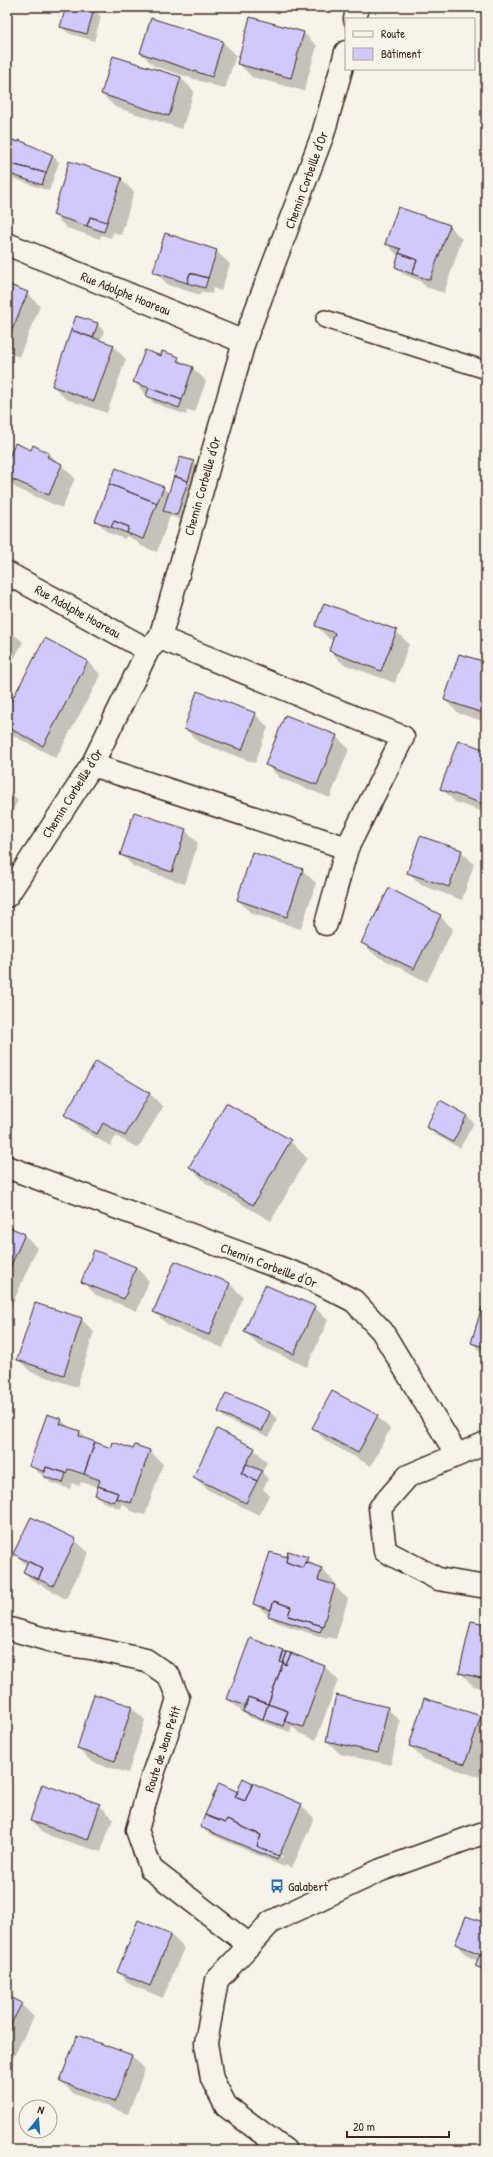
<svg xmlns="http://www.w3.org/2000/svg" width="493" height="2157" viewBox="0 0 493 2157" font-family="'Patrick Hand',sans-serif">
<rect width="100%" height="100%" fill="#f7f3e8"/>
<filter id="ink" filterUnits="userSpaceOnUse"><feTurbulence type="fractalNoise" baseFrequency=".025" numOctaves="2"/><feDisplacementMap in="SourceGraphic" scale="8" xChannelSelector="R" yChannelSelector="G"/><feConvolveMatrix kernelMatrix="1 2 1 2 8 2 1 2 1" color-interpolation-filters="sRGB"/></filter>
<g filter="url(#ink)">
<!-- shadow -->
<path fill="#0003" fill-rule="evenodd" d="M67,7H83L94,10L101,17L94,41L68,33L61,26Z
M304,33L317,46L304,91L252,77L238,63Z
M223,42L236,55L225,89L154,66L141,53Z
M181,78L194,91L182,129L115,107L102,94Z
M7,139L52,155L59,162L49,191L7,176Z
M121,179L134,192L121,235L113,232L111,238L101,235L100,239L67,228L54,215Z
M449,226L462,239L444,293L426,287L420,281L403,274L396,267L399,257L386,243Z
M216,251L230,264L221,291L213,288L212,294L201,291L200,295L168,285L154,271Z
M7,285L27,293L40,306L19,357L7,352Z
M97,324L104,331L100,342L113,346L126,359L107,413L66,399L53,386Z
M161,357L178,358L186,366L193,368L206,381L195,412L187,410L186,415L154,403L134,382Z
M32,451L48,453L75,478L62,508L16,488L7,479V464Z
M193,462L200,469L184,521L170,516L157,552L141,546L135,540L126,536L125,539L109,533L96,520L163,488L170,494Z
M316,625L396,631L409,644L395,683L343,664L330,651L334,640L329,639Z
M7,628L23,642L7,672Z
M46,639L88,662L101,675L56,758L14,736L7,729V712Z
M486,663V722L458,713L445,700Z
M255,714L268,727L255,763L198,742L185,728Z
M336,736L349,749L330,798L280,778L267,765Z
M486,751V813L455,802L442,789Z
M7,789L18,800L7,822Z
M185,830L198,843L185,884L134,867L121,854Z
M461,851L474,864L462,900L421,885L408,872Z
M302,870L316,883L301,929L251,913L238,900Z
M440,916L453,929L427,982L375,955L362,942Z
M96,1063L150,1094L163,1107L138,1148L116,1136L110,1146L79,1128L66,1115Z
M441,1102L467,1116L474,1123L460,1148L434,1134L427,1127Z
M290,1141L307,1158L271,1221L207,1184L190,1167Z
M7,1227L24,1235L37,1248L7,1316Z
M175,1262L230,1284L243,1297L223,1348L168,1325L154,1312Z
M136,1267L149,1281L137,1311L96,1295L83,1282Z
M265,1286L314,1307L328,1320L307,1367L258,1345L245,1332Z
M486,1310V1357L472,1343Z
M81,1319L94,1332L77,1387L31,1372L18,1359Z
M219,1412H270L277,1419L269,1437L226,1419Z
M377,1416L390,1429L371,1466L326,1441L313,1428Z
M61,1420L70,1428L80,1432L89,1441L112,1449L133,1451L135,1446L150,1451L163,1464L145,1515L131,1511L123,1503L121,1509L103,1502L96,1495L99,1487L81,1482L79,1486L72,1483L70,1489L51,1483L30,1465Z
M254,1449L267,1462L262,1472L268,1479L263,1489L269,1495L259,1515L208,1490L194,1477Z
M75,1540L89,1553L66,1599L31,1579L24,1572L27,1566L14,1553Z
M288,1558H307L314,1565V1566L321,1569L335,1582L334,1586L348,1599L336,1639L328,1637L327,1639L276,1622L255,1604Z
M486,1625V1689L473,1686L460,1672Z
M250,1639L325,1667L338,1680L316,1740L299,1733L292,1726L290,1732L251,1718L242,1712L228,1699Z
M131,1707L145,1720L128,1773L92,1762L78,1749Z
M387,1708L400,1721L391,1765L340,1754L327,1741Z
M480,1716L486,1722V1753L479,1777L423,1759L410,1746Z
M238,1793L301,1805L314,1818L292,1868L285,1865L284,1867L208,1833L201,1826ZM272,1851L284,1857L283,1858L272,1854Z
M99,1805L113,1818L101,1852L44,1834L31,1820Z
M139,1922L171,1935L184,1948L163,1998L131,1985L118,1972Z
M486,1924V1974L476,1966L478,1961L469,1957L456,1944Z
M7,1996L21,2004L34,2017L9,2066L7,2065Z
M132,2056L145,2069L128,2114L74,2094L61,2081Z"/>
<!-- building -->
<path fill="#d1c9fc" stroke="#3b2a1e" d="M66,7H86L94,9L87,34L60,27Z
M250,17L304,32L291,78L237,64Z
M151,18L223,41L212,77L140,53Z
M113,56L181,77L169,116L101,94Z
M7,138L19,142V140L53,155L46,173L11,164L12,162L7,160Z
M7,160L12,162L11,164L46,173L42,185L7,173Z
M69,161L122,178L107,222L90,217L87,226L53,215Z
M398,207L450,225L430,280L412,274L417,260L399,253L401,249L385,244Z
M90,217L107,222L104,232L87,226Z
M165,233L217,250L208,278L190,273L187,283L153,272Z
M399,253L417,260L412,274L395,267Z
M190,273L208,278L205,288L187,283Z
M485,277L486,278V294L480,292Z
M7,284L28,292L7,342Z
M76,316L98,323L93,338L71,330Z
M71,330L114,345L94,401L52,386Z
M145,350L161,356L162,351L179,357L177,361L193,367L182,400L133,382Z
M149,388L182,400L179,408L146,396Z
M15,443L31,450L33,445L49,453L47,457L62,464L49,495L7,477V462Z
M180,457L194,461L188,481L174,476Z
M116,468L164,487L157,503L109,484Z
M174,476L188,481L177,515L163,511Z
M109,484L157,503L143,539L127,533L129,527L114,521L111,527L95,521Z
M114,521L129,527L127,533L111,527Z
M324,603L397,630L381,671L329,651L335,633L315,626Z
M45,638L88,661L43,746L7,727V709Z
M459,654L486,662V714L444,700Z
M197,691L256,713L242,750L184,729Z
M285,715L337,735L317,785L265,765Z
M458,740L486,750V805L440,789Z
M134,812L186,829L172,872L120,855Z
M420,836L462,850L449,887L407,873Z
M252,852L303,869L287,917L237,900Z
M389,888L441,915L414,969L361,943Z
M96,1061L150,1093L125,1136L103,1123L97,1134L64,1115Z
M440,1100L467,1115L453,1142L426,1127Z
M226,1103L291,1140L253,1205L189,1167Z
M7,1226L25,1234L7,1274Z
M94,1250L136,1267L124,1299L81,1282Z
M175,1261L230,1283L209,1335L153,1312Z
M265,1285L315,1306L294,1354L244,1332Z
M35,1303L82,1318L64,1375L17,1360Z
M482,1307L486,1308V1348L471,1343Z
M332,1391L378,1415L358,1453L312,1428Z
M226,1393L270,1412L262,1431L218,1412Z
M47,1414L62,1419L60,1424L80,1431L79,1436L95,1442L84,1474L68,1469L66,1473L46,1467L45,1472L29,1466Z
M217,1429L255,1448L241,1473L257,1481L246,1503L193,1477Z
M95,1442L111,1448L113,1442L133,1449L135,1445L150,1450L131,1503L116,1498L118,1493L98,1486L100,1480L84,1474Z
M247,1464L262,1471L257,1481L241,1473Z
M46,1467L66,1473L63,1483L43,1476Z
M98,1486L118,1493L114,1502L95,1495Z
M31,1517L76,1539L53,1586L38,1579L43,1569L13,1554Z
M288,1551L308,1557L303,1568L286,1562Z
M270,1552L287,1557L286,1562L303,1568L305,1562L322,1568L318,1580L335,1585L323,1626L288,1616L291,1607L274,1601L271,1610L253,1604Z
M28,1561L43,1569L38,1579L23,1572Z
M274,1601L291,1607L288,1616L323,1626L320,1632L268,1616Z
M471,1621L486,1624V1679L459,1673Z
M250,1638L284,1651L280,1662L283,1663L268,1704L248,1697L246,1706L227,1699Z
M284,1651L287,1652L283,1663L280,1662Z
M287,1652L291,1653L286,1665L283,1663Z
M291,1653L325,1666L303,1727L284,1721L288,1711L268,1704L283,1663L286,1665Z
M94,1694L132,1706L115,1761L77,1749Z
M336,1695L388,1707L378,1753L326,1741Z
M248,1697L268,1704L263,1719L243,1712Z
M424,1698L481,1716L465,1764L409,1746Z
M268,1704L288,1711L283,1726L263,1719Z
M243,1778L253,1783L245,1801L235,1797Z
M219,1783L238,1792L235,1797L245,1801L253,1783L302,1804L279,1856L257,1846L261,1835L227,1820L225,1823L205,1815Z
M42,1784L100,1804L88,1840L30,1821Z
M205,1815L225,1823L227,1820L261,1835L257,1846L279,1856L277,1860L200,1827Z
M466,1916L486,1923V1956L455,1944Z
M138,1920L171,1934L150,1986L117,1972Z
M480,1954L486,1956V1970L475,1966Z
M7,1995L22,2003L7,2032Z
M77,2035L132,2055L115,2102L60,2081Z"/>
<g fill="none" stroke-linecap="round" stroke-linejoin="round">
<!-- lane casing -->
<g stroke="#3b2a1e" stroke-width="20">
<path id="lane" d="M325,319L486,370"/>
</g>
<!-- street casing -->
<g stroke="#3b2a1e" stroke-width="25">
<path id="street" d="M355,19L358,7
M7,244L244,342
M7,573L148,650
M160,638L403,737L347,848L326,924
M92,765L347,848
M7,896L92,765L148,650L160,638L244,342L323,134L346,52
M7,1167L313,1280L354,1301L382,1331L457,1455
M7,1628L62,1644L91,1648L146,1660L169,1676L178,1698L170,1725L153,1774L137,1830L151,1869L248,1944"/>
</g>
<!-- secondary casing -->
<g stroke="#3b2a1e" stroke-width="25">
<path id="secondary" d="M486,1443L408,1476L380,1508L385,1551L438,1579L486,1587
M285,2150L226,2106L212,2079L206,2043L217,1980L271,1922L381,1870L486,1832"/>
</g>
<!-- lane -->
<use href="#lane" stroke="#f7f3e8" stroke-width="17"/>
<!-- street -->
<use href="#street" stroke="#f7f3e8" stroke-width="22"/>
<!-- secondary -->
<use href="#secondary" stroke="#f7f3e8" stroke-width="22"/>
</g>
</g>
<!-- icons -->
<defs>
<g id="bus-bare" transform="scale(1.08)"><path d="M-5-6H5V4H4V6H2V4H-2V6H-4V4H-5ZM-3.5-4V0h7V-4ZM-3.5 1.2v1.5H-2V1.2ZM2 1.2v1.5H3.5V1.2Z" fill="#1f6fb2" stroke="#f7f3e8" stroke-width="2.5" paint-order="stroke"/></g>
</defs>
<g fill-rule="evenodd">
<use href="#bus-bare" x="277" y="1886"/>
</g>
<g text-anchor="middle" stroke-width="3.5" stroke-linejoin="round" paint-order="stroke">
<!-- street labels -->
<g font-size="13" fill="#3b2a1e" stroke="#f7f3e8">
<text transform="translate(306 180) rotate(-70)" y="5">Chemin Corbeille d'Or</text>
<text transform="translate(126 293) rotate(22)" y="5">Rue Adolphe Hoareau</text>
<text transform="translate(202 486) rotate(-74)" y="5">Chemin Corbeille d'Or</text>
<text transform="translate(78 611) rotate(29)" y="5">Rue Adolphe Hoareau</text>
<text transform="translate(72 793) rotate(-58)" y="5">Chemin Corbeille d'Or</text>
<text transform="translate(269 1265) rotate(21)" y="5">Chemin Corbeille d'Or</text>
<text transform="translate(162 1749) rotate(-72)" y="5">Route de Jean Petit</text>
</g>
<!-- poi labels -->
<g font-size="13" fill="#3b2a1e" stroke="#f7f3e8" text-anchor="start">
<text x="288" y="1891">Galabert</text>
</g>
</g>
<!-- margin -->
<rect width="493" height="2157" fill="none" stroke="#f7f3e8" stroke-width="24"/>
<rect x="12" y="12" width="469" height="2133" fill="none" stroke="#3b2a1e" stroke-width="1.5" filter="url(#ink)"/>
<!-- legend -->
<rect x="345" y="18" width="130" height="52" fill="#f7f3e8" stroke="#aca397"/>
<rect x="353" y="31" width="20" height="6" fill="#f7f3e8" stroke="#aca397"/>
<text x="381" y="38" font-size="12" fill="#3b2a1e">Route</text>
<rect x="353" y="48" width="20" height="12" fill="#d1c9fc" stroke="#aca397"/>
<text x="381" y="58" font-size="12" fill="#3b2a1e">Bâtiment</text>
<!-- north arrow -->
<g transform="translate(38 2119) rotate(17)"><circle r="19" fill="#f7f3e8" stroke="#aca397"/>
<path d="M0-3L7 15L0 10L-7 15Z" fill="#1f6fb2"/>
<text y="-6" font-size="11" font-weight="bold" text-anchor="middle" fill="#3b2a1e">N</text>
</g>
<!-- scale -->
<path d="M347 2131v6h102v-6" fill="none" stroke="#3b2a1e" stroke-width="2"/>
<text x="353" y="2131" font-size="12" fill="#3b2a1e" stroke="#f7f3e8" stroke-width="3" paint-order="stroke">20 m</text>
</svg>
